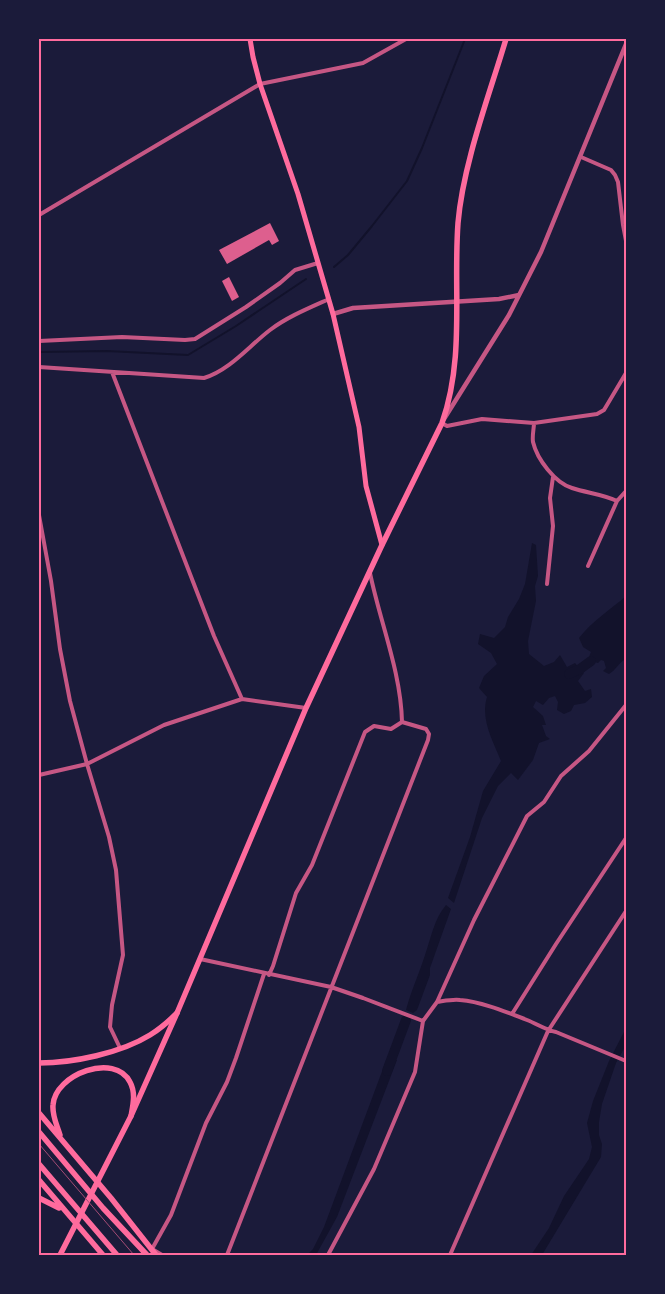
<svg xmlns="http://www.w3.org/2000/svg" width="665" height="1294" viewBox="0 0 665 1294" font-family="'Source Sans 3',sans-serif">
<rect width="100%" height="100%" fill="#1b1b3a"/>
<!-- water -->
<path fill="#12122b" d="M532,543L536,545L538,576L535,586L536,601L528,641L529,654L544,666L554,662L560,655L567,667L575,663L584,673L578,681L585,691L591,689L592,697L585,703L574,705L571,711L564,714L557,710L558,702L555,696L549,698L543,705L536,701L533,707L543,716L546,725H542L546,736L550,739L539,743L533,760L518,780L511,773L498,786L482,818L454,903L448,898L470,837L483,791L501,761C493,741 480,719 487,697L479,688L484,676L497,664L491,653L478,644L480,634L494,638L505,627L508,617L519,599L525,584Z
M626,596V659C619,662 616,670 609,674L603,671L606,668L604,661L601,660L598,663L591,661L589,657L591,652L583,647L579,638C592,621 610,610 626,596Z
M446,905L451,909L430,968V975L417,1010L413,1013L406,1010C411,991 419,974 425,955C431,938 434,919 446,905Z
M626,1028V1045L616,1063L602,1104L599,1122V1135L602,1144L601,1157L542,1255H531L549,1228L564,1196L589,1159L592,1147L587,1123L593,1101L609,1061Z
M387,1058L397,1060L337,1217L316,1255H307L313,1249L324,1227Z"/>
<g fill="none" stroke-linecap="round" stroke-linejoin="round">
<!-- stream -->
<path stroke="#12122b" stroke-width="2" d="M334,267L348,255L372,226L407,181L422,148L465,39
M39,352L107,351L188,355L236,326L306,279"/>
<!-- river -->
<path stroke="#12122b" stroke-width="10" d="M569,674L580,669L591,661
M387,1071L406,1020"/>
</g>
<!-- building -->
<path fill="#dd5f8e" d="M270,223L279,241L272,245L269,240L227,264L219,250Z
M229,277L239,297L232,301L222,281Z"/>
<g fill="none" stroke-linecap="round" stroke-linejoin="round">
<!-- minor -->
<path stroke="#c65784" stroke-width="4" d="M581,157L611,170L615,175L618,182L623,225L626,241
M39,215L260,84L363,63L406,39
M39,341L122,337L185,340L195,339L246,307L280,283L295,270L318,263
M39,367L204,378C230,370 249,346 270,330C287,317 309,308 329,299
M112,372L214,636L242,699
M442,423L447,426L482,419L534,423L597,414L604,410L626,373
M534,423C534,428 532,436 533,442C537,459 555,483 572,488C587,493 602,494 617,501
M39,515L51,581L60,649L70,701L87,764L109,837L116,870L123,955L112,1005L110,1027L120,1048
M588,566L617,501L626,491
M370,573C380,622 401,672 402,722
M547,584L553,526L550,498L553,477
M39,775L87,764L164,725L242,699L306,708
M200,959L331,987L363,998L423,1021
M269,975L273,966L296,893L312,865L365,732L374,726L391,729L402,722
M437,1002C444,1001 453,999 460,1000C483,1002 506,1012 527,1020C537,1024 546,1030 556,1032L626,1061
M512,1014L556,944L626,838
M162,1255L152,1249L171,1215L206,1123L227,1082L236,1058L264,974
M227,1255L428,740L429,734L426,729L402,722
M328,1255L374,1169L415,1072L423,1021L437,1002L474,920L527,816L544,802L561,776L589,751L626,705
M450,1255L548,1031L626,911"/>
<!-- tertiary -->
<path stroke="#c65784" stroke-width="4.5" d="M333,314L353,308L499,299L519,295
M444,419L509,315L541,252L626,44"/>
<!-- secondary -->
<path stroke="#ff6b9d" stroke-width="5" d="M250,39L253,57L260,84L298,194L333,314L359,427L366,486L382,545"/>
<!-- primary -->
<path stroke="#ff6b9d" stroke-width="5.5" d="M60,1255L131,1116L177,1013L306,708L382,545L442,423C465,358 453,290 458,223C463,164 489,96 506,39"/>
<!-- trunk -->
<path stroke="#ff6b9d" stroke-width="5.5" d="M39,1063C73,1063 121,1053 150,1035C160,1029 169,1021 177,1013
M39,1113L111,1198L156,1255
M39,1132L103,1208L147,1255
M60,1135C57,1125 52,1116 53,1105C55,1074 115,1052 130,1082C136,1093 133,1105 131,1116
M39,1164L117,1255
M39,1180L103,1255
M39,1198L59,1208"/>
<!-- tram -->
<path stroke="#a44b75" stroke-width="1" d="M39,1144L134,1255"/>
</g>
<!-- border -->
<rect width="665" height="1294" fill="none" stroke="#1b1b3a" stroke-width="80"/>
<rect x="40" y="40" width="585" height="1214" fill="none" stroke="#ff6b9d" stroke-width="2"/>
</svg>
